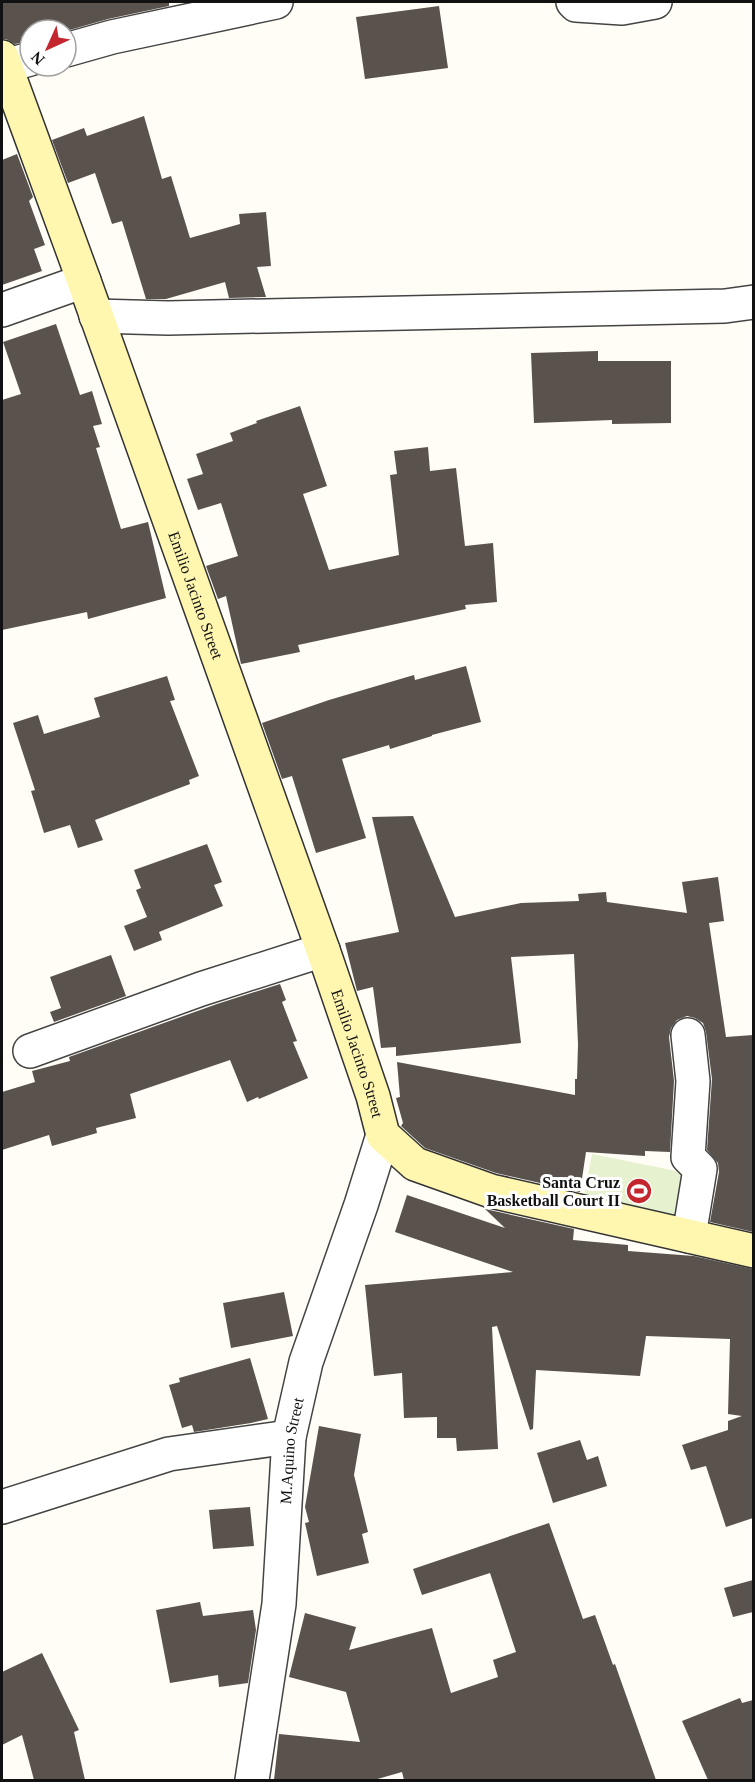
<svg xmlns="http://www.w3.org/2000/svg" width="755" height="1782" viewBox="0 0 755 1782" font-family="Georgia,serif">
<rect width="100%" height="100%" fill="#fffdf5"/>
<!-- pitch -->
<path fill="#e6f2cf" d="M592,1154L696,1175L686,1228L582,1206Z"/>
<!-- building -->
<path fill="#5a524d" d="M2,2H169V6L108,19L66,31L30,30V41L15,44L6,39H2Z
M439,6L448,68L365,79L356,17Z
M144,116L162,179L171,176L190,238L240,224L239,214L266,212L271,266L257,267L266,297L229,298L225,282L166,299H146L122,221L112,224L95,173L68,183L52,140L84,128L87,136Z
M17,154L33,197L29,201L45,245L34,249L42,271L2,285V160Z
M56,324L80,395L92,391L102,424L93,426L100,447L96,448L121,529L148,522L166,598L88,619L87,612L2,630V400L21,394L3,342Z
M598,351V361H671V423L612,424V420L534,423L531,353Z
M300,406L327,486L303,494L329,570L399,555L390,475L397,474L394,451L428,447L430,471L456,468L465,546L493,543L497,602L465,605L466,609L298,645L300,652L241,664L226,596L218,599L206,566L238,556L221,503L198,510L187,479L203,474L196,454L233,441L230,433L257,423L256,421Z
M466,666L481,722L432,735V736L390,749L389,745L342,759L366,838L316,853L292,776L282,779L262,723L329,700L414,675L415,680Z
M167,676L175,700L170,701L199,776L189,780L190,784L95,820L103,840L78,848L70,825L44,833L31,791L35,790L13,723L38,715L44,734L100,717L94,698Z
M413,816L455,917L521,903L579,901L578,894L606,892L607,902L687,913L682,882L718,877L724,921L709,923L726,1037L753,1035V1232L710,1222L719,1172L718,1163L707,1150L712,1079L706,1032L703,1023L695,1018L687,1016L677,1020L671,1028L669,1037L674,1081L670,1152L645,1151V1156L586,1152L580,1192L496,1173L425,1148L401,1126L403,1123L396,1098L400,1097L397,1062L575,1095V1079H577L578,1044L574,954L511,957L521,1043L396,1056V1047L381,1048L373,987L357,991L345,943L399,932L372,817Z
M207,844L222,882L214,885L223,906L159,932L162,940L134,951L124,926L147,917L136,890L141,888L134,870Z
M111,955L126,996L54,1022L50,1012L61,1008L50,977Z
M280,984L286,1000L282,1002L297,1041L293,1042L308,1078L259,1099L258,1097L247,1102L230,1060L130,1094L136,1118L96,1128L97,1133L52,1146L49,1135L2,1150V1092L35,1082L32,1071L70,1061L69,1057L217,1004Z
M407,1195L505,1228L485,1209L574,1229L573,1240L628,1245V1251L694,1256L753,1269V1518L726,1527L706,1466L691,1470L682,1445L728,1430V1421L742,1416L728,1414L730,1339L646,1336L640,1376L536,1370L533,1429L530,1430L497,1326L492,1327L498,1449L457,1451L456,1438H437V1417L404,1418L402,1373L374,1376L365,1285L513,1272L395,1232Z
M284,1292L293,1336L231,1348L223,1303Z
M250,1358L268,1419L251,1423L194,1432L192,1425L182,1428L169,1385L180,1382L179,1378Z
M319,1426L361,1434L354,1475L368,1532L362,1534L369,1563L317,1576L305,1523L309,1522L305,1507Z
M580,1440L587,1460L598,1456L607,1486L553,1503L537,1453Z
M250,1507L254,1546L213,1549L209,1510Z
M549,1523L583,1619L595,1615L613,1665L615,1664L656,1780H404L402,1772L374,1780H274L279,1734L360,1742L346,1692L289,1677L305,1613L356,1627L349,1650L432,1628L451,1693L498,1677L493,1660L516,1652L490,1573L422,1595L413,1569Z
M753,1580V1612L733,1617L724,1588Z
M200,1602L203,1616L253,1610L256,1630L248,1683L219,1687L218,1675L170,1683L156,1610Z
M42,1653L79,1730L74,1732L85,1780H34L22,1735L2,1745V1672Z
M740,1698L742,1703L753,1700V1780H708L682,1721Z"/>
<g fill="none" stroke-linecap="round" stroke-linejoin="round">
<!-- street casing -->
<g stroke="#444" stroke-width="36">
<g id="street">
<path d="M573,2L576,5L622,8L655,2"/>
<path d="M66,50L112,37L276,2"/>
<path d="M5,66L30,59"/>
<path d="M2,310L84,281"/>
<path d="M96,316L168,318L725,306L754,302"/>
<path d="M688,1035L693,1081L688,1157L700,1169L689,1236"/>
<path d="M30,1051L201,989L323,950"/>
<path d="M2,1507L169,1454L289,1437"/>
<path id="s1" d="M252,1780L279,1604L289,1437L306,1362L361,1205L383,1135"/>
</g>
</g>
<!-- secondary casing -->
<g stroke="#333" stroke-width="36">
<g id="secondary">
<path id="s2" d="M2,57L84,281L323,950L373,1096L383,1135L415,1164L491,1191L754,1251"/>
</g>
</g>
<!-- street -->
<use href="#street" stroke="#fff" stroke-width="33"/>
<!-- secondary -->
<use href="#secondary" stroke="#fff6b0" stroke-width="33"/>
</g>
<!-- icons -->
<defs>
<g id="stadium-disc" transform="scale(1.35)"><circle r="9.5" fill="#c4262e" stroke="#fff"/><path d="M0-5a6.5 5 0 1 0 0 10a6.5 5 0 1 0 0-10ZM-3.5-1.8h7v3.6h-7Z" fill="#fff"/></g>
</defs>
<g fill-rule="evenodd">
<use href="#stadium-disc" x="639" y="1191"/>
</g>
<g text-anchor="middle" stroke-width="6" stroke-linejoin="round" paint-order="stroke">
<!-- street labels -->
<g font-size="16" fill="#111" stroke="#fff">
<text dy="6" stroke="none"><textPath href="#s2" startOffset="572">Emilio Jacinto Street</textPath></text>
<text dy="6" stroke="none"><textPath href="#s2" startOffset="1058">Emilio Jacinto Street</textPath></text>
<text dy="6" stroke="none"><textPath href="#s1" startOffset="332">M.Aquino Street</textPath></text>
</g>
<!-- poi labels -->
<g font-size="16" font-weight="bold" fill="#111" stroke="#fff" text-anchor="end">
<text x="620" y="1188">Santa Cruz<tspan x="620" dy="18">Basketball Court II</tspan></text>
</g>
</g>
<!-- border -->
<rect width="755" height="1782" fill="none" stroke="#111111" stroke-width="6"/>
<!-- north arrow -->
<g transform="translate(48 48) rotate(225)"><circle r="28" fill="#ffffff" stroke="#a0a0a0" stroke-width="1.5"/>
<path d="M0-4.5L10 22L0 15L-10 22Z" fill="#c4262e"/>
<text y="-9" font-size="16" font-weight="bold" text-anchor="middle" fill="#111111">N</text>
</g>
</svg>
